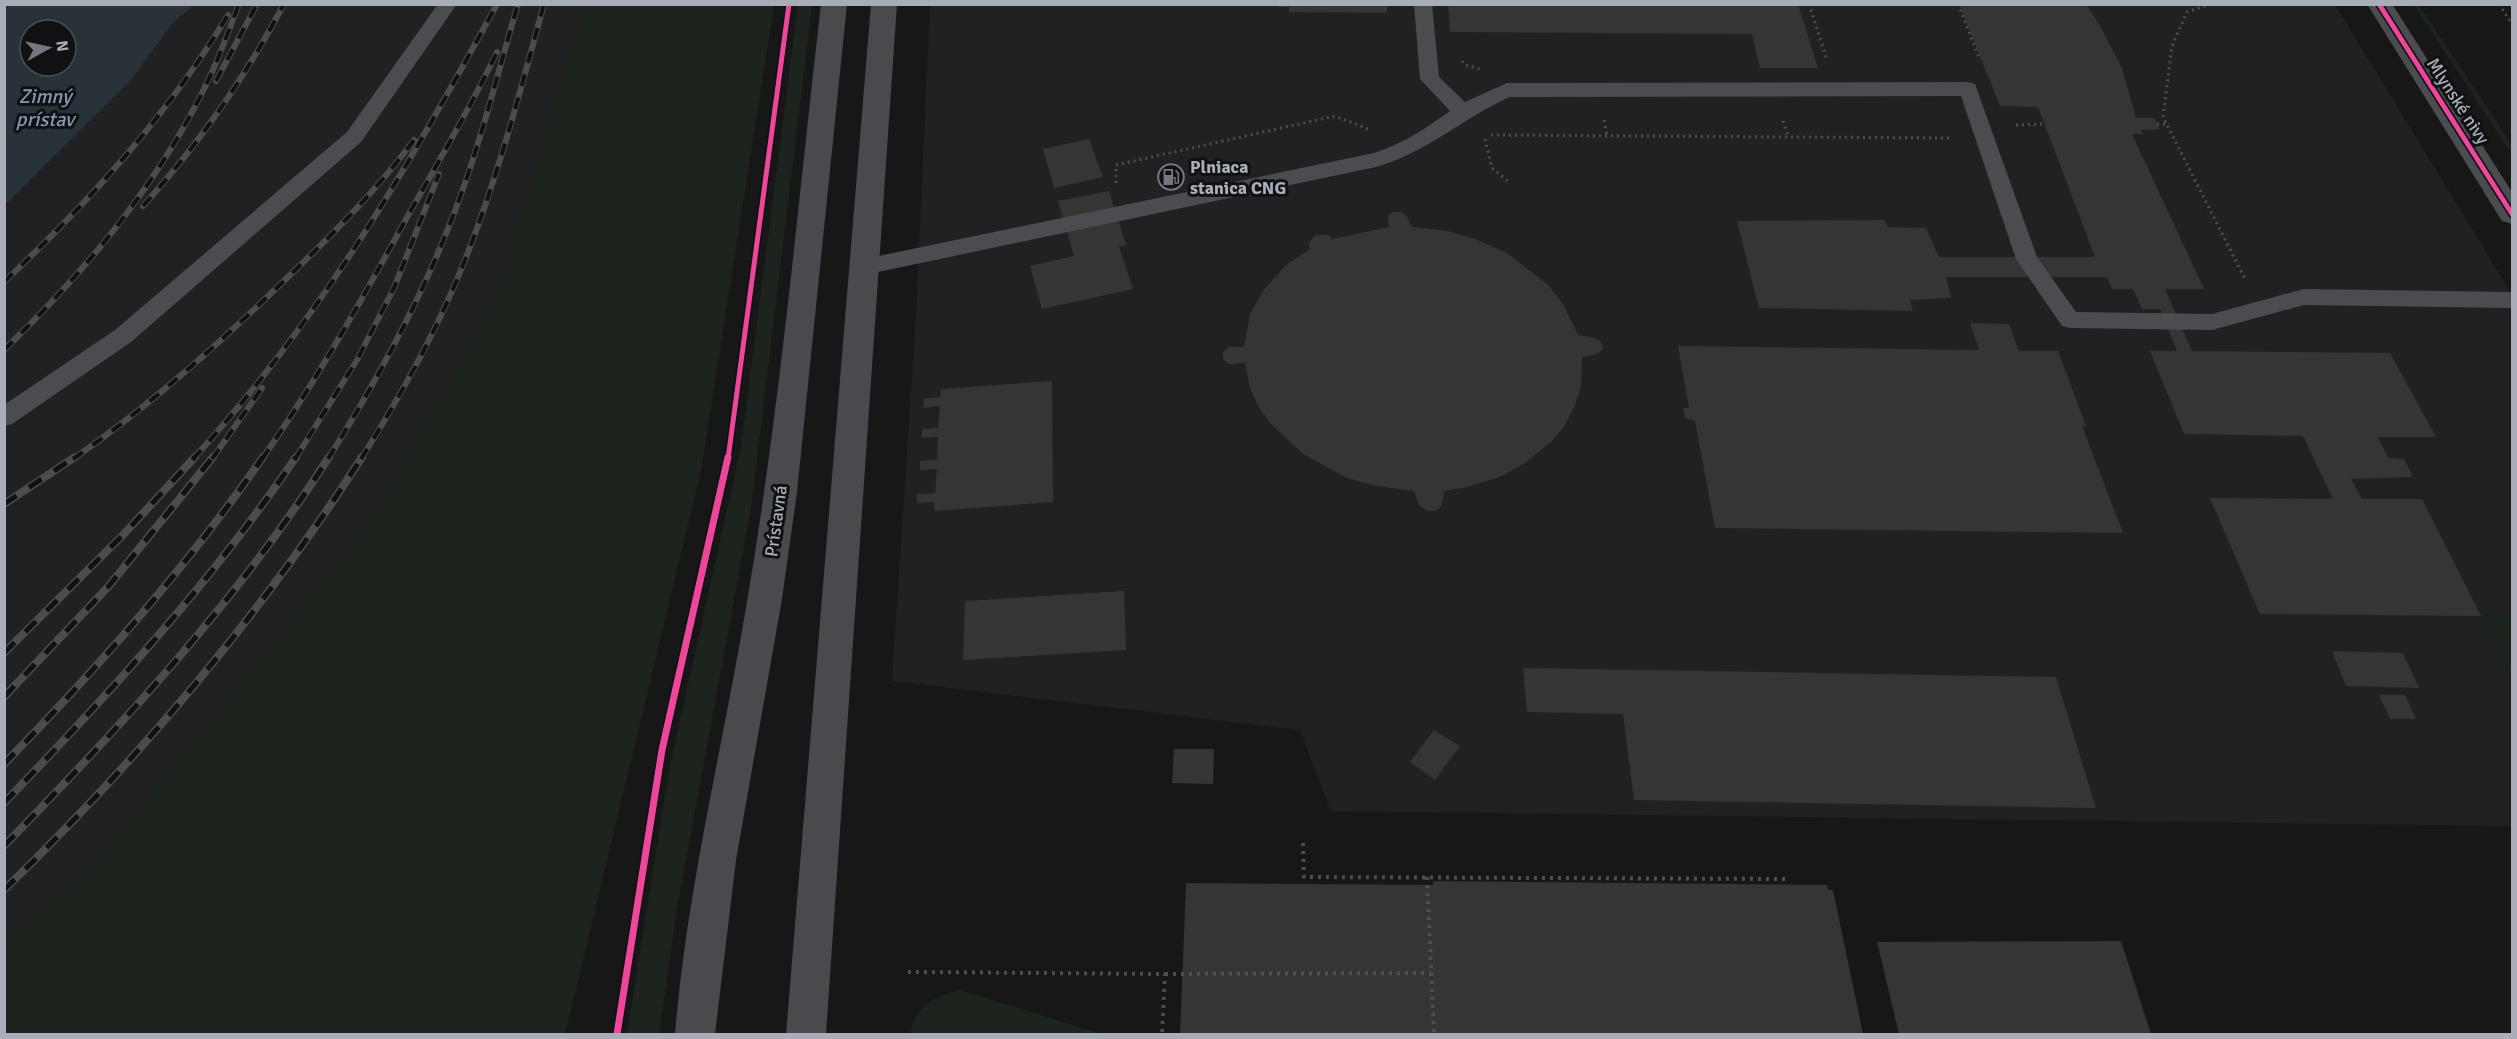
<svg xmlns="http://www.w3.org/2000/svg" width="2517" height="1039" viewBox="0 0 2517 1039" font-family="Signika,sans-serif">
<rect width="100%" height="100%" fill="#171717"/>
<!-- built -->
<path fill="#212123" d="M194,5H774L701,470L565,1034H5V205L131,80L172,24Z
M930,5H2335L2512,294V616H2482L2512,679V826L1331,811L1300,730L892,681L916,315Z"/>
<!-- green -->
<path fill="#1d241e" d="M585,5H774L701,470L565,1034H5V944L98,862L371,522L502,288Z
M798,5H812L751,508L676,914L659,1034H627L669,770L741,447Z
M2414,5H2419L2512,145V155Z
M2481,616H2512V679Z
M960,990L1102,1034H911C912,1009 938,994 960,990Z"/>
<!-- water -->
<path fill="#2a3239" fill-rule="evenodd" d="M5,4L194,5L172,24L131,80L5,205ZM30,30H66V66H30Z"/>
<!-- building -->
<path fill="#353536" d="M1279,4H1387V13L1289,12V7H1279Z
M1448,4H1798L1818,68H1760L1752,34L1450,32Z
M1959,4H2086L2100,26L2122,68L2136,118H2154L2160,129L2141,130L2143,134H2132L2204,289H2165L2192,351L2390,353L2436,437H2378L2388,458L2404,459L2413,477L2351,479L2362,499H2422L2481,616L2260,614L2210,498L2333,499L2303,436L2184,434L2150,351H2177L2160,309H2142L2133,289H2112L2107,277H1946L1951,298L1910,300L1913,311L1759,308L1737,221L1884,220L1888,227L1926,228L1939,257H2095L2038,107L2000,106Z
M1089,139L1103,177L1054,188L1043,149Z
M1109,191L1126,245L1119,247L1133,289L1042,309L1030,266L1074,256L1058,201Z
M1393,212H1401L1407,216L1412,227L1448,231L1475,239L1507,253L1548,285L1563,304L1578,335L1594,338L1601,342L1603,349L1597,354L1582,357L1581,387L1575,405L1564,427L1551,442L1525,463L1502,476L1467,487L1444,491L1442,505L1436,511H1427L1419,505L1414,491L1376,486L1347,478L1303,454L1270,423L1258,406L1250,388L1245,363L1229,364L1223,359V352L1229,347H1244L1250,314L1263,291L1285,266L1310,249L1308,244L1315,235H1328L1332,239L1389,227L1388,216Z
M1970,323L2009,324L2019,351H2058L2086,426H2082L2123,533L1715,528L1695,421L1685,418L1683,408H1689L1678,346L1979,350Z
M1052,381L1053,502L935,511L934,502L917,503V494L935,493L937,469L920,470V461L937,460L938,437L922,438V429L938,428L940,406L923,408L924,399L940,397L941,389Z
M1124,591L1126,650L963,660L965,601Z
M2332,651L2403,653L2419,688L2346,686Z
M1523,668L2056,677L2096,808L1634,800L1623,714L1527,712Z
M2379,695H2405L2416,719H2390Z
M1434,730L1460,746L1435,780L1410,762Z
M1174,749H1214L1213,784L1172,783Z
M1433,881L1827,885L1828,890H1833L1863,1034H1180L1186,883L1433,885Z
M2121,941L2151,1034H1899L1877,942Z"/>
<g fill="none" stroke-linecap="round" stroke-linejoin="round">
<!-- path-far1 -->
<path stroke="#4d4e52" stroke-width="3" stroke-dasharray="2 4" stroke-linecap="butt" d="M1809,4L1827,60
M1958,4L1980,60
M2211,4L2187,12L2172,46L2163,117L2246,281
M2499,4L2512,24
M1462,61L1465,65L1480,69
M1604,120L1607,136
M1783,121L1788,136
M2157,124H2167
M2016,125L2045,124
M1491,135L1951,138
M1485,139L1492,168L1509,182
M1116,183V165L1335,116L1368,129"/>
<!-- path -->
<path stroke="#4d4e52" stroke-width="4" stroke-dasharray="3 5" stroke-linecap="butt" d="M1303,843L1304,877L1785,879
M1427,877L1434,1034
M908,972L1165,974L1162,1034
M1165,974L1431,973"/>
<!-- lane -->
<path fill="#4b4c50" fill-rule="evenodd" d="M438,4H457L361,142L131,342L12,424L4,426V405L115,330L347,132Z
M1414,4H1432L1439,77L1465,102L1507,83L1968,82L1975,84L2037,257L2076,312L2212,314L2304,289L2512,292V308L2304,305L2212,330L2070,328L2062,326L2016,259L1961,96L1510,97C1463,118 1426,153 1376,167L864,275L856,273L853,267L856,261L864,259L1374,153C1403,144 1426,128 1450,111L1420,79Z"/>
<!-- street -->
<path fill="#4b4c50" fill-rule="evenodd" d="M2367,4H2392L2512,192V224L2502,221Z"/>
<!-- secondary -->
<path fill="#4a4a4e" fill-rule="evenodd" d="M821,4H847L797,492L782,599L736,860L715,1034H675C687,887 724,742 748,596C781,400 798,202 821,4Z
M871,4H897L826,1034H786Z"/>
<!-- rail-far1 casing -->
<g stroke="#4b4c4f" stroke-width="6">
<path id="rail-far1" d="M216,81L257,4
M143,206C199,144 245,78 284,4
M4,282C90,201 167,116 228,15
M4,350C88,269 163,179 212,72C222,50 230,27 239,4
M73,459C151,405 221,342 288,277C333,234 377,190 414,140
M193,459C320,320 408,168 497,4
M212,459L262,388
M262,459C317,380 364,296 410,212C440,159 471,107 497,52
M295,459L357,360L394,288L439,174
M328,459C378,379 423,297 456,208C481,142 498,72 518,4
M361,459C400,397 436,333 463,265C497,181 520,92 544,4"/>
</g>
<!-- rail casing -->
<g stroke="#4b4c4f" stroke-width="8">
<path id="rail" d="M4,504L75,457
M4,653L123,535L195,457
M4,697L108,587L213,457
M4,764C98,668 187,567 263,457
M4,803C109,694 211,583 296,457
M4,846C122,725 238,600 329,457
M4,890C138,760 261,615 362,457"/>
</g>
<!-- rail-far1 -->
<use href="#rail-far1" stroke="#111113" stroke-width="4" stroke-dasharray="12" stroke-linecap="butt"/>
<!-- rail -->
<use href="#rail" stroke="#111113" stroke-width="5" stroke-dasharray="15" stroke-linecap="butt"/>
<!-- cycleway-far1 casing -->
<g stroke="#111113" stroke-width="8">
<path id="cycleway-far1" d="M2379,4L2512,214
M728,459L789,4"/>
</g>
<!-- cycleway casing -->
<g stroke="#111113" stroke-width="10">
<path id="cycleway" d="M617,1034L662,750L728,457"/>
</g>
<!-- cycleway-far1 -->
<use href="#cycleway-far1" stroke="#ed469a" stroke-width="5"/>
<!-- cycleway -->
<use href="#cycleway" stroke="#ed469a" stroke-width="7"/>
</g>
<!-- icons -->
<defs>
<g id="fuel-ring" transform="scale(1.35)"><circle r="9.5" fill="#111113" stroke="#757880" stroke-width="1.5"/><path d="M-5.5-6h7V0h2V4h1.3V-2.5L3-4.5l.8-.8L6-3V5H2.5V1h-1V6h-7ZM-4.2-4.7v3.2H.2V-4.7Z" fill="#757880"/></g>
</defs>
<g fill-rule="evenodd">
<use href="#fuel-ring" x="1171" y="177"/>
</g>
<g text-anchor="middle" stroke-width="6" stroke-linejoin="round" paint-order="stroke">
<!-- street labels -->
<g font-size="18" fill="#a8adb8" stroke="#111113">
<text transform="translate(2458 101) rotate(57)" y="6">Mlynské nivy</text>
<text transform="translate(776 521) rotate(-82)" y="6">Prístavná</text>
</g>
<!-- poi labels -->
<g font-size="18" font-weight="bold" fill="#a8adb8" stroke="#111113" text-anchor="start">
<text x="1190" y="173">Plniaca<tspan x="1190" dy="21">stanica CNG</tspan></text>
</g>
<!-- water labels -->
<g font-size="20" font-style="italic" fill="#7f9bb3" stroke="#111113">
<text x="45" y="103">Zimný<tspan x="45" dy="23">prístav</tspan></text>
</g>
</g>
<!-- border -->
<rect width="2517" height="1039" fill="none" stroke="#a8adb8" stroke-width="12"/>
<!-- north arrow -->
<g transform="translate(48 48) rotate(82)"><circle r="28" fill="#111113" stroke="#4d4f55" stroke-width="1.5"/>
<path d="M0-4.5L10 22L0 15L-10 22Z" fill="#757880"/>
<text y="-9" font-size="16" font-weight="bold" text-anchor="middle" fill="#a8adb8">N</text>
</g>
</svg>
